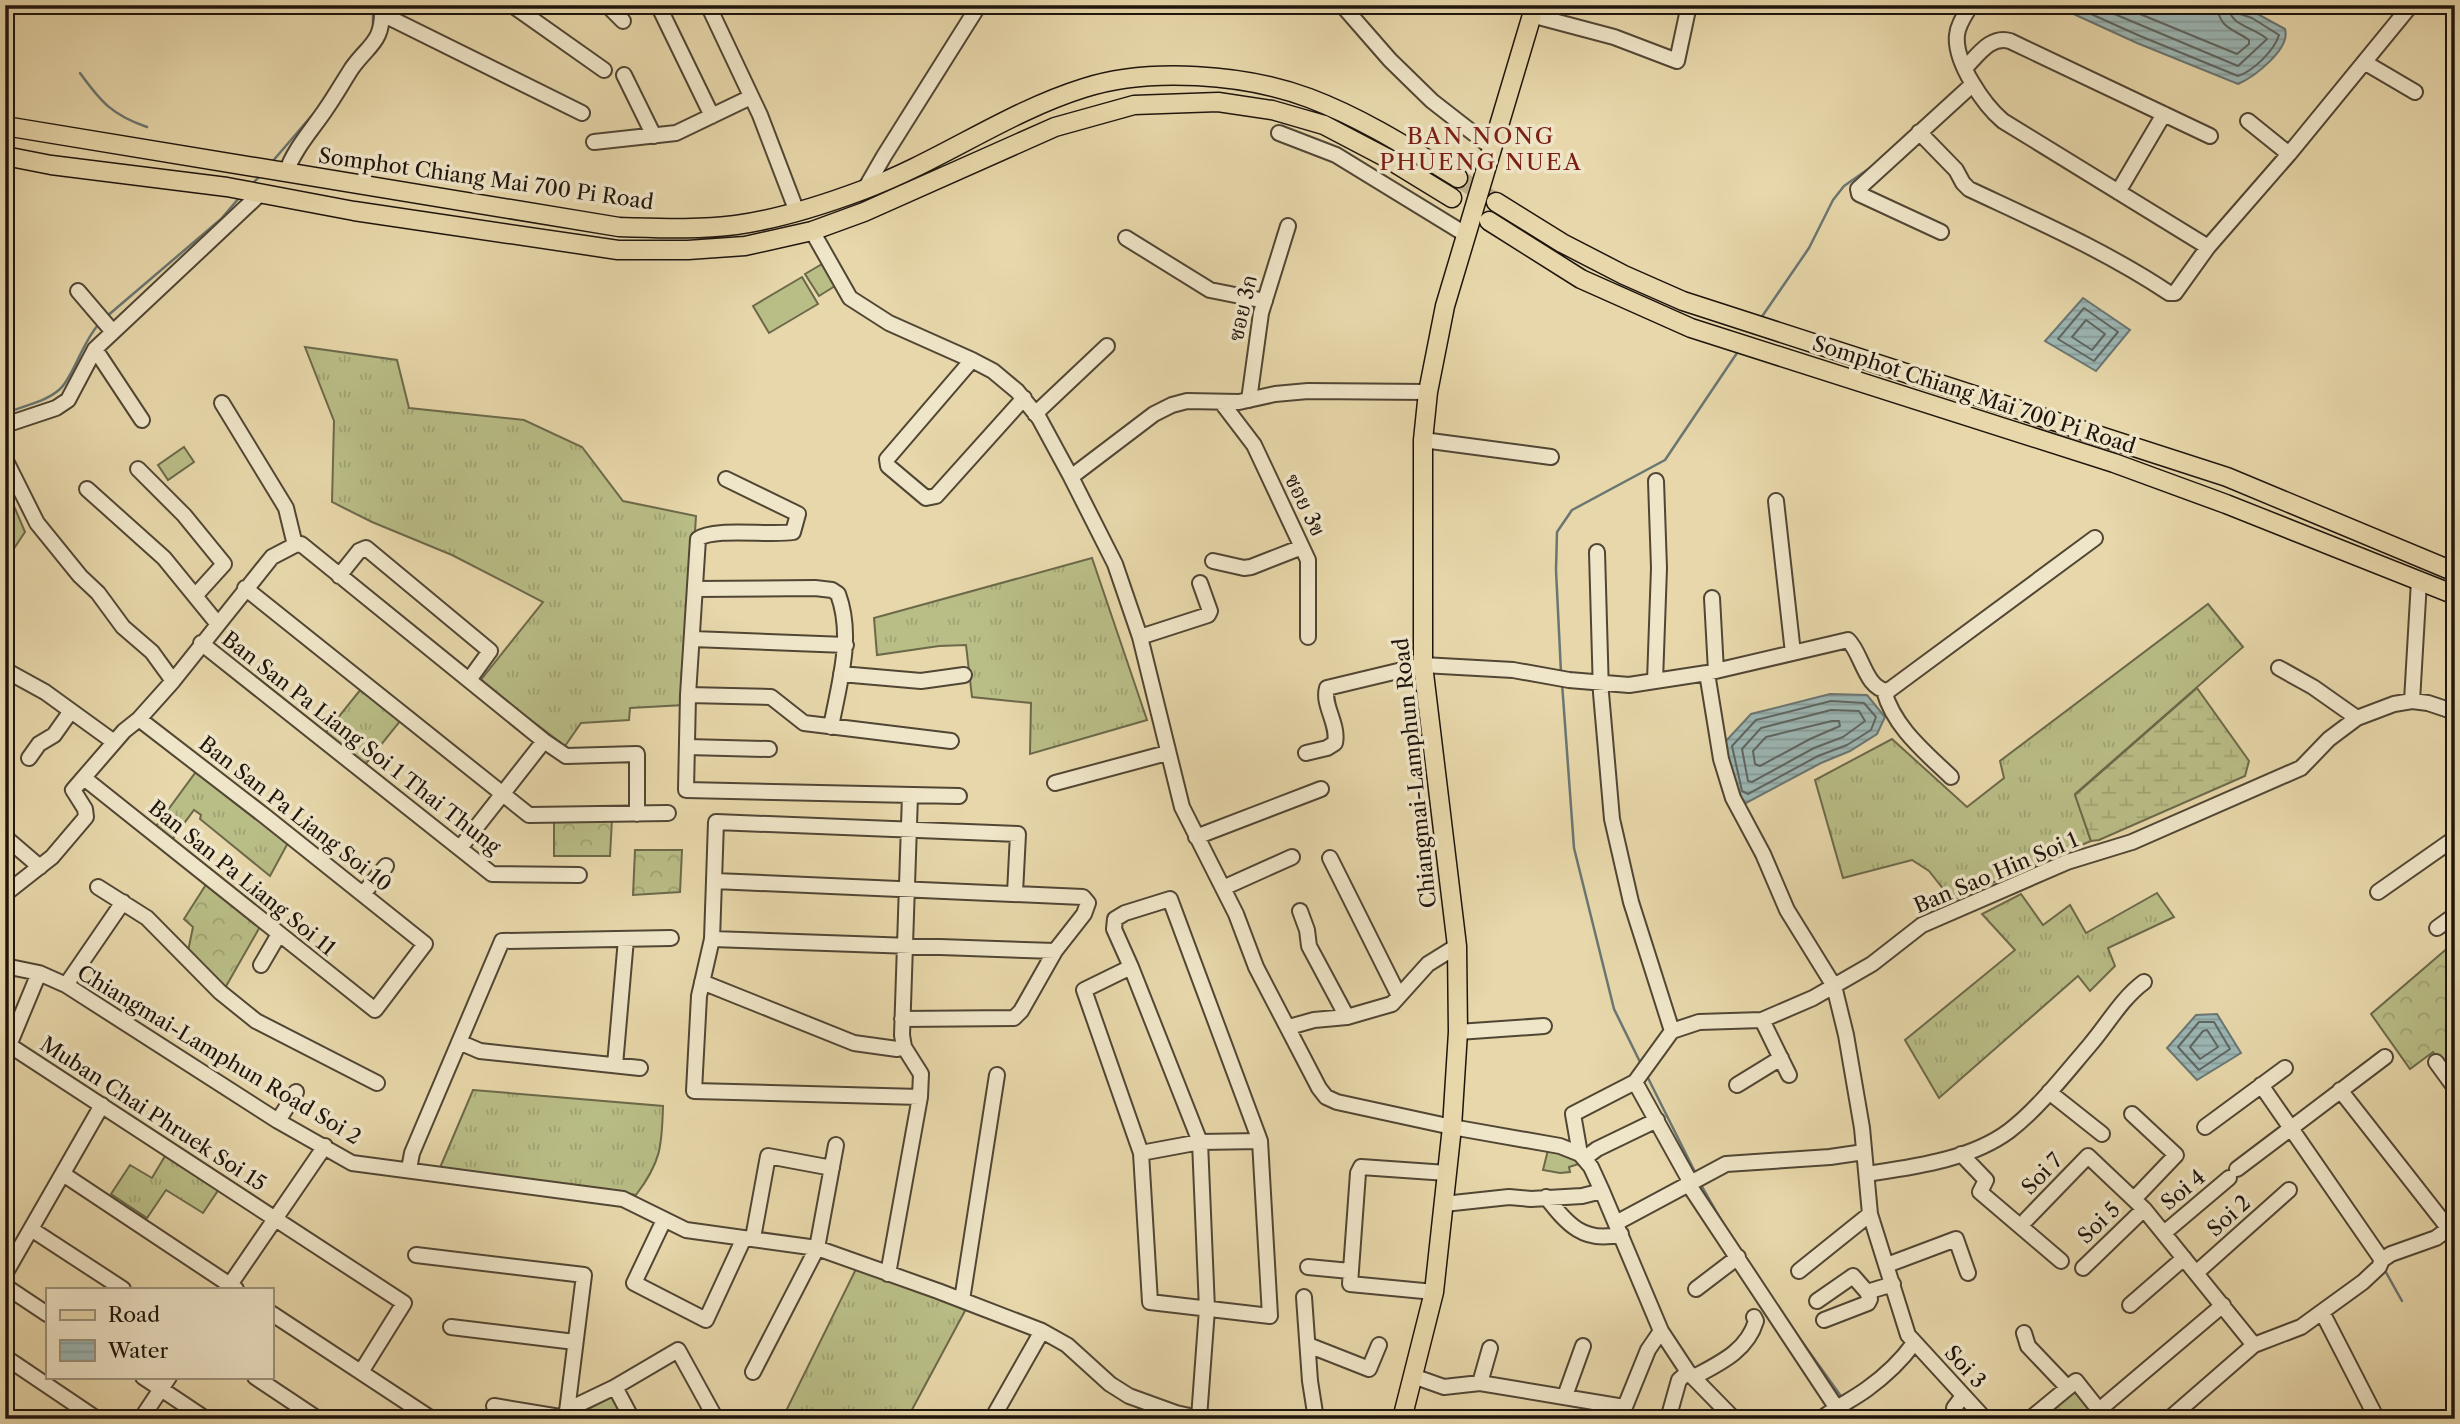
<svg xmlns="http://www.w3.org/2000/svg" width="2460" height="1424" viewBox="0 0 2460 1424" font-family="'Libre Caslon Text','Noto Serif Thai',serif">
<defs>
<pattern id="grass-tufts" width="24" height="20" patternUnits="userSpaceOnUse" patternTransform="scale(1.75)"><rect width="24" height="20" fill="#b9bd86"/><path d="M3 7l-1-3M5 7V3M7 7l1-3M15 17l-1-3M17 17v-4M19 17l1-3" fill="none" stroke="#9fa272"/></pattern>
<pattern id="forest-crowns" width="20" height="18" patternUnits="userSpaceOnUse" patternTransform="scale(1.75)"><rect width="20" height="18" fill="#b9bd86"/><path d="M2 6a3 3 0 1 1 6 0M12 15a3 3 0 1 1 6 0" fill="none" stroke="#9fa272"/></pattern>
<pattern id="wetland-marsh" width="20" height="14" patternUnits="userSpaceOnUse" patternTransform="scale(1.75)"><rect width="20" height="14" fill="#b9bd86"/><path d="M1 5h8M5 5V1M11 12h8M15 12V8" fill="none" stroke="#9fa272"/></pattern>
<pattern id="water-rules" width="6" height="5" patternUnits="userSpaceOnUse" patternTransform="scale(1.75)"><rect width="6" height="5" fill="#9cb7b5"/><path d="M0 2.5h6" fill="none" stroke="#869c9a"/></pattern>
</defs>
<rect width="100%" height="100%" fill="#e7d7aa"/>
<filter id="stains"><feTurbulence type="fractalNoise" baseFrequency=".00286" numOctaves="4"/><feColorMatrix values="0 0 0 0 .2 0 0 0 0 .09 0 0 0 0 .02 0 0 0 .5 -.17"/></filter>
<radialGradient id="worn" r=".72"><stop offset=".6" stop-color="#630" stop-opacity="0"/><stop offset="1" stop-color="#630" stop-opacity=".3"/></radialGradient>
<!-- grass -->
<path fill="url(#grass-tufts)" stroke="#6c694a" stroke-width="2" d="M305,347L397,360L409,408L524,420L582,447L623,501L696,516L684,705L630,708L629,720L581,723L565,746L480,681L543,602L452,555L372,522L332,502L334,421Z
M1092,558L1147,720L1030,754L1031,703L972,697L966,645L939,646L877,655L874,618Z
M2208,604L2243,647L2075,794L2091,841L1952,900L1929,871L1912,860L1843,878L1815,780L1892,739L1967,807L2004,778L2000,761Z
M361,689L401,720L364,766L324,735Z
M198,769L289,841L270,876L200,819L201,815L194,810L171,841L154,829Z
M2157,893L2174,917L2108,948L2115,966L2090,991L2078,976L1939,1098L1905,1040L2015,950L1982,914L2021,894L2043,925L2070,905L2086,933Z
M473,1090L663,1106C662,1146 661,1162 636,1195L604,1189L439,1170Z
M168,1151L221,1186L203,1213L166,1190L147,1218L111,1194L130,1165L152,1178Z
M857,1267L966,1309L907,1419H792L785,1413Z"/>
<!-- forest -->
<path fill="url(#forest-crowns)" stroke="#6c694a" stroke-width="2" d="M612,819L610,856H554V821Z
M635,850H682L680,892L633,895Z
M207,883L261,925L225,988L188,951L193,927L184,919Z
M2450,946L2455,953V1079L2433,1052L2410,1069L2371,1014Z
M2074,1389L2096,1419H2040Z"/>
<!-- wetland -->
<path fill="url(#wetland-marsh)" stroke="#6c694a" stroke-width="2" d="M2197,688L2249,761L2245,776L2099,840L2091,841L2075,795Z"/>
<!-- pitch -->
<path fill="#b9bd86" stroke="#6c694a" stroke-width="2" d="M822,264L835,286L819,296L805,274Z
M802,277L818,304L769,333L753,306Z
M184,447L194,462L168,480L158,465Z
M5,485L25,532L5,562Z
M1549,1146L1582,1163L1569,1167L1570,1172L1560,1173L1543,1170Z
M613,1396L625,1419L571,1418Z"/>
<!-- water -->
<path fill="url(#water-rules)" stroke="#6a7672" stroke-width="2" d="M2234,5L2254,12L2285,29C2291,49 2254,77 2238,84L2137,43L2056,6Z
M2083,298L2130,330L2096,371L2045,341Z
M1830,694L1867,695L1885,717L1877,734L1850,751L1821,763L1746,803L1735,794L1724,743L1751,714Z
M2217,1014L2241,1053L2197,1080L2167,1048L2196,1015Z"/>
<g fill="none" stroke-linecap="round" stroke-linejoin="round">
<!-- shore -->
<path stroke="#5e6661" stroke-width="2" d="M2071,5L2140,36L2238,76C2253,71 2274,51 2279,35L2252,18L2240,14L2237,5
M2093,5L2238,66L2267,39C2254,27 2229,26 2228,5
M2118,5L2237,54L2249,44V40C2234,29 2219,29 2217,5
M2084,308L2118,332L2094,361L2058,339Z
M2086,320L2105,334L2092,350L2072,337Z
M1831,701L1864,703L1876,717L1871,730L1847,745L1818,756L1748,794L1742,791L1732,746L1756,720Z
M1831,710L1859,711L1865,721L1843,737L1814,748L1752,782L1748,781L1742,749L1761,728Z
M1832,721H1839L1840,726L1810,739L1760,766L1755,764L1753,751L1766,737Z
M2199,1022H2214L2230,1049L2199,1070L2178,1047Z
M2207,1030L2218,1047L2200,1059L2190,1047L2203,1031Z"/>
<!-- stream -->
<path stroke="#6a7672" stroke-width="2.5" d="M373,5V30
M80,73C101,102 112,115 147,127
M331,88L351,59
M272,162L320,106
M251,185L261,175
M106,317L221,219L239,198
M1761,318L1809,248L1833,200L1844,186L1874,165
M5,413C23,406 46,402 60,389C74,376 82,342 99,324
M1561,673L1556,570L1557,532L1572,510L1665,460L1739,350
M1562,683L1574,848L1614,1009L1641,1064
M1647,1076L1696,1174
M1700,1183L1728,1232
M2383,1267L2402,1301
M1790,1325L1843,1399
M1850,1407L1862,1419"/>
<!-- major-tunnel -->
<path stroke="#bfb08b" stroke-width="18" stroke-dasharray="18 9" stroke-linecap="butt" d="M1458,178L1496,202"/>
<!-- minor casing -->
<g stroke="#514634" stroke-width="18">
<path id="minor" d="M512,5L604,70
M607,5L623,21
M708,5L760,115L797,212
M1342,5L1390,60L1432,101L1491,147
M1971,5C1965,15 1958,24 1957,35C1954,62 1984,105 2003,121L2208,247
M660,9L712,116
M382,14L582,113
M1531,15L1614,37L1677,61L1689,5
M2364,62L2415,92
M1966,67C1978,55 1991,35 2010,41L2210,136
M624,75L654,136
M2248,121L2289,154
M1919,132L1956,170L1963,183L1969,189C2037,221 2106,251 2169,293H2175L2208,247L2289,154L2411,5
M1279,133L1336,155L1465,234
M594,142L676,133L751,97
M286,173C294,149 312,130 326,109C335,96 343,82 352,68C369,44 383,43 382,8
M865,189L884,156L979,5
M2118,192L2164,114
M812,231L850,298L889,323L972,360L993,371L1017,391L1039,418L1071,477L1115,564L1140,637L1182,807L1236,914L1256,967L1319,1088L1326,1097L1337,1102L1452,1127L1560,1146L1580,1154L1591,1167L1602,1191L1661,1331L1688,1372L1734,1419
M1941,232L1859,194L1858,189L1973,84
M1126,238L1210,290L1265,301
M78,291L113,332
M95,349L142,420
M972,360L887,459L888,466L926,498L936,496L1024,398
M1249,400L1261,313L1288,226
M222,403L286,508L295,545
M1222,403L1254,445L1308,560V637
M1035,414L1107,346
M5,425L56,408L68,400L95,349L261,193
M1423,440L1551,457
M5,459L37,523L80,576L98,593L123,627L152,652L173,681
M138,469L184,515L224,564L195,596
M1071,477L1154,414L1172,405L1187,401L1239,402L1275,394L1308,391L1428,392
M726,479L798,514L793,532C770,536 714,527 698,539L688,695L686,790L959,796
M87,489L164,558L217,623
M1776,501L1793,653
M295,545L301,544L544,741L566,756L637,754V814
M1597,552L1601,693L1612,819L1631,902L1672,1031
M1213,561L1244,568L1251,567L1302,547
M339,576L359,551L366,548L490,651L469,680
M245,588L529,815L668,813
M696,589L815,588L832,590L838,594C854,637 839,683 831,727
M1712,598L1716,671
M1140,637L1208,615L1210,611L1200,583
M693,639L846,645
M201,643L492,874L579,875
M2279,668L2313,687L2357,718
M5,670L45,692L114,742
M1707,673L1721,759L1733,798L1763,854L1787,910L1834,986L1846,1035L1862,1128L1870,1214L1908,1335L1985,1419
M841,674L921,681L964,675
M1655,681L1659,568L1656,481
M1884,691C1894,727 1924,751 1951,777
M688,695L771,697L804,723L951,741
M2412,701L2419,581
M687,747L769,749
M1306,753L1327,748L1335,743C1339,724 1322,705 1327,688L1423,665L1513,670L1569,680L1629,685L1707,673L1848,640C1862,653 1865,689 1888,691L2095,538
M29,758L39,744L54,735L71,711
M84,778L375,1010L425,944L266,817L139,719
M1055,783L1167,753
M5,837L40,867
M1196,837L1321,789
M460,848L544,741
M1330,858L1399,996
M715,881L1083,897L1088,903L1084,914L1055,951L1021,1011L1014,1018L902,1019
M98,887L147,918L220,992L256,1021L377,1083
M1223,888L1292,857
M2378,892L2455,838
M5,894L52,857L86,817L85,809L73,790L124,731L139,719L173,681L272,557L295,545
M363,894L386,866
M1300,911L1307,930L1309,946L1347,1017
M2437,928L2455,915
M712,939L1055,951
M261,965L279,934
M5,966L39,973L66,985L278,1121L352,1163L623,1199L686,1230L817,1248L938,1291L1042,1331L1067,1345L1110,1384L1129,1396L1176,1413L1203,1419
M1131,967L1084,990L1141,1153L1150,1302L1270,1316L1260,1141L1170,899L1125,913L1115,919L1114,929L1131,967L1200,1142L1207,1309L1199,1418
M702,982L854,1043L897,1049L904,1047
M66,985L123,902
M1762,1020L1789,1075
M1289,1027L1314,1020L1347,1017L1392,1004L1428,964L1457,946
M1458,1032L1544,1026
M459,1042L480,1051L640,1068
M9,1045L404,1303L361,1372
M5,1055L39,973
M2436,1062L2455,1088
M615,1065L626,939
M1635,1082L1691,1183
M1737,1085L1781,1058
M2261,1085L2382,1260
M2340,1090L2449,1229
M2049,1092L2102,1134
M920,1097L694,1091L699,996L712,939L716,822L1018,834L1015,893
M2132,1114L2176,1155L2134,1199
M278,1121L296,1092
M2205,1127L2285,1068
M1141,1153L1200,1142L1260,1141
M1580,1154L1573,1114L1635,1082L1672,1031L1699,1022L1762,1020L1813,998L1872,964L1922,925L2067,862L2132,842L2301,768L2329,739L2357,718L2394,704L2412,701L2428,703L2455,712
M1961,1154L1986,1180L1980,1192L2061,1261
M1585,1158L1597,1149L1657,1120
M409,1169L412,1153L502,941L671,938
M2237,1169L2385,1057
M63,1174L236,1289
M1867,1174C1913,1167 1970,1160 2009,1131C2038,1109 2065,1074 2089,1046C2108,1024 2121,999 2144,982
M1689,1185L1836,1407
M1546,1197C1567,1224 1584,1244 1621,1234
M1444,1204L1509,1197L1531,1199L1582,1196L1602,1191
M664,1220L634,1283L706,1320L744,1238
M2026,1220L2088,1156L2144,1209L2254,1345
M1616,1223L1726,1164L1830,1157L1864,1152
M31,1229L123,1289
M2164,1233L2229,1178
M753,1238L768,1156L832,1168
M416,1255L584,1275L566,1419
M1887,1265L1956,1239L1968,1273
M1308,1267L1350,1271
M2083,1268L2144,1209
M1799,1271L1870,1214
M2196,1273L2289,1190
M5,1274L102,1105
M888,1274L920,1097L921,1074L904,1047L902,1035L910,795
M5,1286L47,1314
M227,1289L325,1146
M1696,1289L1738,1257
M1434,1292L1350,1284L1358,1173L1361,1167L1447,1173
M1304,1297L1310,1381L1316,1419
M962,1300L997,1075
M1817,1301L1853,1276L1867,1292L1893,1284
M2130,1305L2184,1258
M2322,1312L2377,1419
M271,1313L432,1419
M1824,1320L1868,1303L1870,1299L1867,1292
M451,1327L575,1342
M2024,1333L2028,1346L2068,1388
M1308,1345L1369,1369L1379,1345
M5,1357L97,1419
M753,1372L817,1248L836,1145
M1413,1376L1444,1387L1480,1383L1624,1407
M143,1377L206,1419
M255,1377L318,1419
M1694,1377C1720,1363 1747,1351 1756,1321L1754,1317
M1480,1383L1490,1348
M615,1387L632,1419
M1565,1396L1583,1346
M494,1406L566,1418
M567,1410L615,1387L678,1350L716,1419
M141,1419L169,1377
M992,1419L1042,1331
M1620,1419L1648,1350L1661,1331
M1668,1419L1679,1380L1688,1372
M1821,1419C1836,1407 1852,1400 1867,1389C1885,1376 1901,1361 1914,1343
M1954,1419V1408L1963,1396
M2030,1419L2076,1381L2099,1410L2223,1305
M2169,1419L2254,1345L2301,1327L2363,1282L2379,1267L2382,1260L2391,1254L2436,1238L2455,1224"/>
</g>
<!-- major casing -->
<g stroke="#1f150d" stroke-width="21">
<path id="major" d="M5,126L619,227C658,228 697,230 736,225C779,219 823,205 863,190C939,162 1007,112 1084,88C1149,67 1245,74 1309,98C1362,118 1409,148 1458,178
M5,156L51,165L227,187L354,211L618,250H688L745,246L812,231L864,212L1055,127L1134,105L1218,102L1272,110L1324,125L1385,157L1452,198
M1496,202L1562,243L1624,275L1683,301L2227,477L2455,572
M1489,221L1581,279L1691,328L2114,463L2226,504L2455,595
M1402,1419L1434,1292L1452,1127L1458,1032L1457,946L1423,665V440L1428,392L1445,306L1535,5"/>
</g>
<!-- minor -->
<use href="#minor" stroke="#efe5c8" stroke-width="14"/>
<!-- major -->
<use href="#major" stroke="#e7d7aa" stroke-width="18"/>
</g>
<g text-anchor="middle" stroke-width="7" stroke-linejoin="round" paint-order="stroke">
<!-- street labels -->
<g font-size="21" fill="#1f150d" stroke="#efe5c8">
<text transform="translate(486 179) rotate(8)" y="7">Somphot Chiang Mai 700 Pi Road</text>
<text transform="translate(1243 308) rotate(-77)" y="7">ซอย 3ก</text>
<text transform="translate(1974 395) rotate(18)" y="7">Somphot Chiang Mai 700 Pi Road</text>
<text transform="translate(1305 505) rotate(64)" y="7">ซอย 3ข</text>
<text transform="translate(361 743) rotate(38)" y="7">Ban San Pa Liang Soi 1 Thai Thung</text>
<text transform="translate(1415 773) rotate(-96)" y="7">Chiangmai-Lamphun Road</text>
<text transform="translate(295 814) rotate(38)" y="7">Ban San Pa Liang Soi 10</text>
<text transform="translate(1996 873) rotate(-23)" y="7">Ban Sao Hin Soi 1</text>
<text transform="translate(242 878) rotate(39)" y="7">Ban San Pa Liang Soi 11</text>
<text transform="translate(219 1055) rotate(31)" y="7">Chiangmai-Lamphun Road Soi 2</text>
<text transform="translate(153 1114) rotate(33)" y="7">Muban Chai Phruek Soi 15</text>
<text transform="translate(2042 1174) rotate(-46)" y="7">Soi 7</text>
<text transform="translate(2183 1190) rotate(-40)" y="7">Soi 4</text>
<text transform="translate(2229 1216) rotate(-42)" y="7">Soi 2</text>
<text transform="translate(2099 1223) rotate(-44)" y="7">Soi 5</text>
<text transform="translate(1965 1367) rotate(47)" y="7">Soi 3</text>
</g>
<!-- neighbourhood labels -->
<g font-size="23" letter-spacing="2" fill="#7a1f14" stroke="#efe5c8">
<text x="1481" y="144">BAN NONG<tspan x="1481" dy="26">PHUENG NUEA</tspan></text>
</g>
</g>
<!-- margin -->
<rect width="2460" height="1424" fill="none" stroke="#e7d7aa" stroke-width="28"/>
<rect x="7" y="7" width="2446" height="1410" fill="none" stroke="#1f150d" stroke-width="3.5"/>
<rect x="14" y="14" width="2432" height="1396" fill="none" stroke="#1f150d" stroke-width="2"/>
<!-- legend -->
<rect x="46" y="1288" width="228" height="91" fill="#efe5c8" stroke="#9c927d" stroke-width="2"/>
<rect x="60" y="1310" width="35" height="10" fill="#e7d7aa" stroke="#9c927d" stroke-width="2"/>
<text x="108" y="1322" font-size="21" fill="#1f150d">Road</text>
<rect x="60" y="1340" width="35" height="21" fill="url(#water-rules)" stroke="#9c927d" stroke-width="2"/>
<text x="108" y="1358" font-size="21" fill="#1f150d">Water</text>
<rect width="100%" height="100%" filter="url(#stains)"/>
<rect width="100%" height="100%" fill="url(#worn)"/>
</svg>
